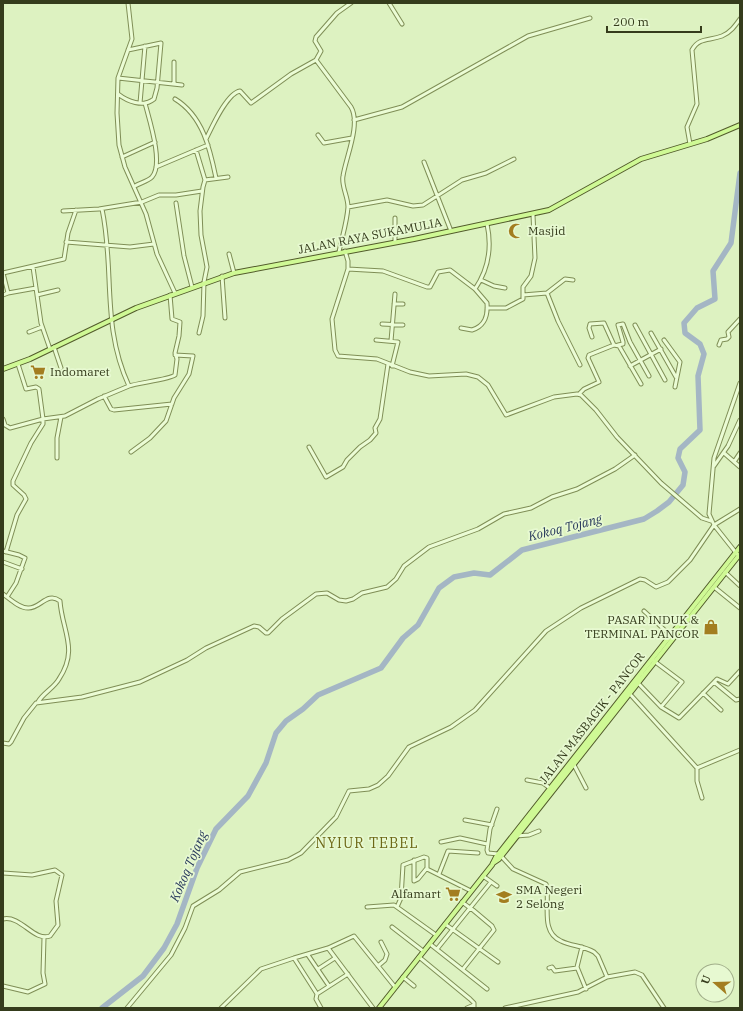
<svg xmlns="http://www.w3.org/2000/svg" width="743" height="1011" viewBox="0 0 743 1011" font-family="'IBM Plex Serif',serif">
<rect width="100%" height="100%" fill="#ddf2c1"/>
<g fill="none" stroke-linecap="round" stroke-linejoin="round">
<!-- river -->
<path stroke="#a4b6c4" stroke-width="5.5" d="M102,1008L143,976L164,948L177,924L197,868L216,829L248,796L266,763L276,733L286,721L303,709L318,695L381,668L403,638L418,625L439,588L454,577L474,573L490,575L522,550L644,519L657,511L669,502L683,485L685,472L678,458L680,449L700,430L698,376L704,354L700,344L685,333L684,323L697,308L715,299L713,271L731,243L740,173"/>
<!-- minor casing -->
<g stroke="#7f8e56" stroke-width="5">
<path id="minor" d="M128,3L132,39L118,78L117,113L119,145L125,167L146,214L157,254L175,293
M389,3L402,24
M316,60L351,107C361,124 346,157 343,176C341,186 348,196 348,207C347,222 342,237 339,252
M118,78L182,85
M174,84V62
M118,94C127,101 143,108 154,99L157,88L161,43L128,50
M175,99C203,116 210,149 216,178
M140,103L145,46
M354,120L402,107L528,36L590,18
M318,135L324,143L352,138
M206,139C212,127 227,93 240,91L251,103L291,74L316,60L321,51L315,41L316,37L337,13L351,3
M690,144L687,127L697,104L692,50C699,37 709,41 722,36C730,33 735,26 740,19
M196,150L205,180
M122,157L155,142
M424,162L451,231
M156,167L208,145
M135,186C140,183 148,181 152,177C164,164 149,119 145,103
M176,203L184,256L192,287
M348,207L387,200L413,206L423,205L462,180L486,173L514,159
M63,211L99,209L142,202L159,195H176L202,191
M66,242L130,247L154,244
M395,242V218
M345,251L348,261V269L332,319L335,350L338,356L377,359L410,372L429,376L466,374L478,377L488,385L506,415L554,397L577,394L581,395L596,410L617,437L661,483L702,518L711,521
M229,254L234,273
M33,267L41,323L50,349
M348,269L383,271L427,287H430L438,272L450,270L475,289L487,303C488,316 485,326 472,330L461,328
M222,276L225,318
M481,280L494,286L505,288
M475,289C488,270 492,247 487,224
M8,293L36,288
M547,293L558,321L580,365
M3,295L8,293L3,273L64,259L68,233L76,210
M37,295L58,290
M523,295L547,293L565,279L573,280
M394,304H403
M487,308H506L523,299V287L531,276L535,258L533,215
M382,324L403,325
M635,325L665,380
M29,332L42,327
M199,333L203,316L204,282L207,267L201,235L200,211L203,187L205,180L228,177
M651,333L676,377
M592,337L589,328L590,324L604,323L614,345
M376,340L398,342L392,366
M664,340L680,362L675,387
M391,341L395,294
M618,345L623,344V342L618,325L623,324L630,342L649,376
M719,345L721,340L727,339L729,337L728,332L740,319
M54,347L61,368
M630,366L661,349
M129,386C138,383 171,379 175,375L177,359L175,353L179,336L180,322L172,319L170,295
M579,394L584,389L599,382L588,358L589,355L614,345L619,346L641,384
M104,396L111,409L114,410L172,404
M3,419L5,425L10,428L43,419L39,389L36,387L26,389L18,364
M309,447L326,477L343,467L347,460L360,447L370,440L376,433L375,428L380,419L388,364
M131,452L150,438L166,421L174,398L189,374L193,356L175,355
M724,453L740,467
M57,458V438L61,417
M734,462L740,453
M714,466L728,446L740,420
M3,551L19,555L25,558L16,583L7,597
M6,552L17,515L26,499L24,495L13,485V481L31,443L43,424V419L65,416L98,399L129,386C101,326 115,270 102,209
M737,554L714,525L709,514L714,458L740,383
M3,562L22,569
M725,572L740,586
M714,587L740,608
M3,594C10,599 19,608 28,608C40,609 47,591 60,601C62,631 79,649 59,679C54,688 43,693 38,702
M644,611L670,635
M654,661L682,682L661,707
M637,682L661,707L679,718L717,679L728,684L740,671
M714,682L736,700L740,699
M629,693L697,768
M703,693L721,710
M3,743L9,744L11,742L24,718L36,703L82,697L140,682L187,660L206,648L254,626L259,627L266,633H268L282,619L316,594L327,593L339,600L346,601L353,599L362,593L387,587L396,579L404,566L429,547L478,529L504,514L531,508L552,497L577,489L615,469L635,455
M573,763L586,788
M697,768L740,750
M697,768V781L702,798
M527,780L543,783L551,789
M497,809L490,829L487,850L488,853L498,854
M465,820L492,825
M516,836L529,835L539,831
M441,842L460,838L487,844
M501,856L513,869L546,884C551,901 539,932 561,941C571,946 584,946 594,952L598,956L607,977
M414,860V881L418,879L427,868
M3,873L32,875L55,870L62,875L56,901L58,925L50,936C34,942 21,915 3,919
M439,874L448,851L478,853
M483,876L497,886
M462,902L470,908L491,882
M367,907L394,905L436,935
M397,907L401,898L403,865L424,857L427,858V869L471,891
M445,924L498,962
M392,927L423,951
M430,944L487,989
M582,947L577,967L586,989
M328,948L373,1008
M437,949L470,908L473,910L492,926L494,930L463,969
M308,955L329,986
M419,957L470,999L474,1003V1008
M378,966L385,960L387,954L381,942
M549,968L552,967L555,971L577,968
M318,969L335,958
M403,977L414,986
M3,986L28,992L45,984L43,973L44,938
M317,994L348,974
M127,1008L171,955L185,928L193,906L219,890L240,872L288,860L301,853L336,817L349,791L369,789L378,785L388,776L409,747L451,727L475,710L546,631L581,608L640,579L645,580L656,587L668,582L690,560L714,525L740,509
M221,1008L261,969L294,958
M321,1008L316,999L317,994L294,958L328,948L354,936L395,987
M467,1008L474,1005
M505,1008L578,992L607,977L635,972L642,975L664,1008"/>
</g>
<!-- major casing -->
<g stroke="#525b2b" stroke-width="6">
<path id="major" d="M3,369L30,359L136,308L234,273L414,239L549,210L641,159L707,139L740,125
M493,863L499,859L740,554
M379,1008L492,865L496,857L740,547"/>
</g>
<!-- minor -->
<use href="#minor" stroke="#ebfcd5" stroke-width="3"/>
<!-- major -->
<use href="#major" stroke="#cff995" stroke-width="4"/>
</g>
<!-- icons -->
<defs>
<g id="mosque-bare" transform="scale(1.2)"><path d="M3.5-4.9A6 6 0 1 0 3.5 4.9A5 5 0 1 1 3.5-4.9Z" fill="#a37e20" stroke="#e7f9d1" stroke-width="2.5" paint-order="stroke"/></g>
<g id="supermarket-bare" transform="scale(1.2)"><path d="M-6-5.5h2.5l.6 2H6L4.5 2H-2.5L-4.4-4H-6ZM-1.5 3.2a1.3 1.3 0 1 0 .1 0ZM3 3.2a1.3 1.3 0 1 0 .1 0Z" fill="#a37e20" stroke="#e7f9d1" stroke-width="2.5" paint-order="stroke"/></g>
<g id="shop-bare" transform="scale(1.2)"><path d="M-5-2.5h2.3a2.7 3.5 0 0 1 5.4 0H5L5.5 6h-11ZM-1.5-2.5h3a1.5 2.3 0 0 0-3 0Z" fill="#a37e20" stroke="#e7f9d1" stroke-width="2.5" paint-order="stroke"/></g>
<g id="school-bare" transform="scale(1.2)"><path d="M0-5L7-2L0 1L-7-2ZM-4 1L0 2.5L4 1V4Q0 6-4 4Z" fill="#a37e20" stroke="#e7f9d1" stroke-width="2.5" paint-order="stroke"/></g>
</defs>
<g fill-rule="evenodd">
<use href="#mosque-bare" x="516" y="231"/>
<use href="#supermarket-bare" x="38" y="372"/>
<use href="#shop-bare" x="711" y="627"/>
<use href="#supermarket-bare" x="453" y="894"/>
<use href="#school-bare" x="504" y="897"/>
</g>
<g text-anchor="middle" stroke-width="3.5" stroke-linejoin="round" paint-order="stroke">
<!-- poi labels -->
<g font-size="12" fill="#353c1c" stroke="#e7f9d1" text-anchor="start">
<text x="528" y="235">Masjid</text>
<text x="50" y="376">Indomaret</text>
<text x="699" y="624" text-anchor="end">PASAR INDUK &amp;<tspan x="699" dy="14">TERMINAL PANCOR</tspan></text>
<text x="516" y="894">SMA Negeri<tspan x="516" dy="14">2 Selong</tspan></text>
<text x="441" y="898" text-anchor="end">Alfamart</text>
</g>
<!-- street labels -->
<g font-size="12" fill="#353c1c" stroke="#e7f9d1">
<text transform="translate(370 236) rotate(-11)" y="4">JALAN RAYA SUKAMULIA</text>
<text transform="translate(592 718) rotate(-52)" y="4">JALAN MASBAGIK - PANCOR</text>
</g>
<!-- water labels -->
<g font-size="13" font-style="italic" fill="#2a3b5d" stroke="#e7f9d1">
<text transform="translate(565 527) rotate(-14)" y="5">Kokoq Tojang</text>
<text transform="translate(188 866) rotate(-67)" y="5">Kokoq Tojang</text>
</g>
<!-- quarter labels -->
<g font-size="14" letter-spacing="1" fill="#6d6817" stroke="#e7f9d1">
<text x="367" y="848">NYIUR TEBEL</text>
</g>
</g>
<!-- border -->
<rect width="743" height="1011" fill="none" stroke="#353c1c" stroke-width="8"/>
<!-- north arrow -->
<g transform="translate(715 983) rotate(290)"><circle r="19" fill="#e7f9d1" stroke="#a0ad89"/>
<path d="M0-3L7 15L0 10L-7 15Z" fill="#a37e20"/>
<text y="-6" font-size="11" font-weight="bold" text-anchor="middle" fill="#353c1c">U</text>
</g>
<!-- scale -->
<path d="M607 26v6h94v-6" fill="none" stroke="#353c1c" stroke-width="2"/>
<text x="613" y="26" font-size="12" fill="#353c1c" stroke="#e7f9d1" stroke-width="3" paint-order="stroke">200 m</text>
</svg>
